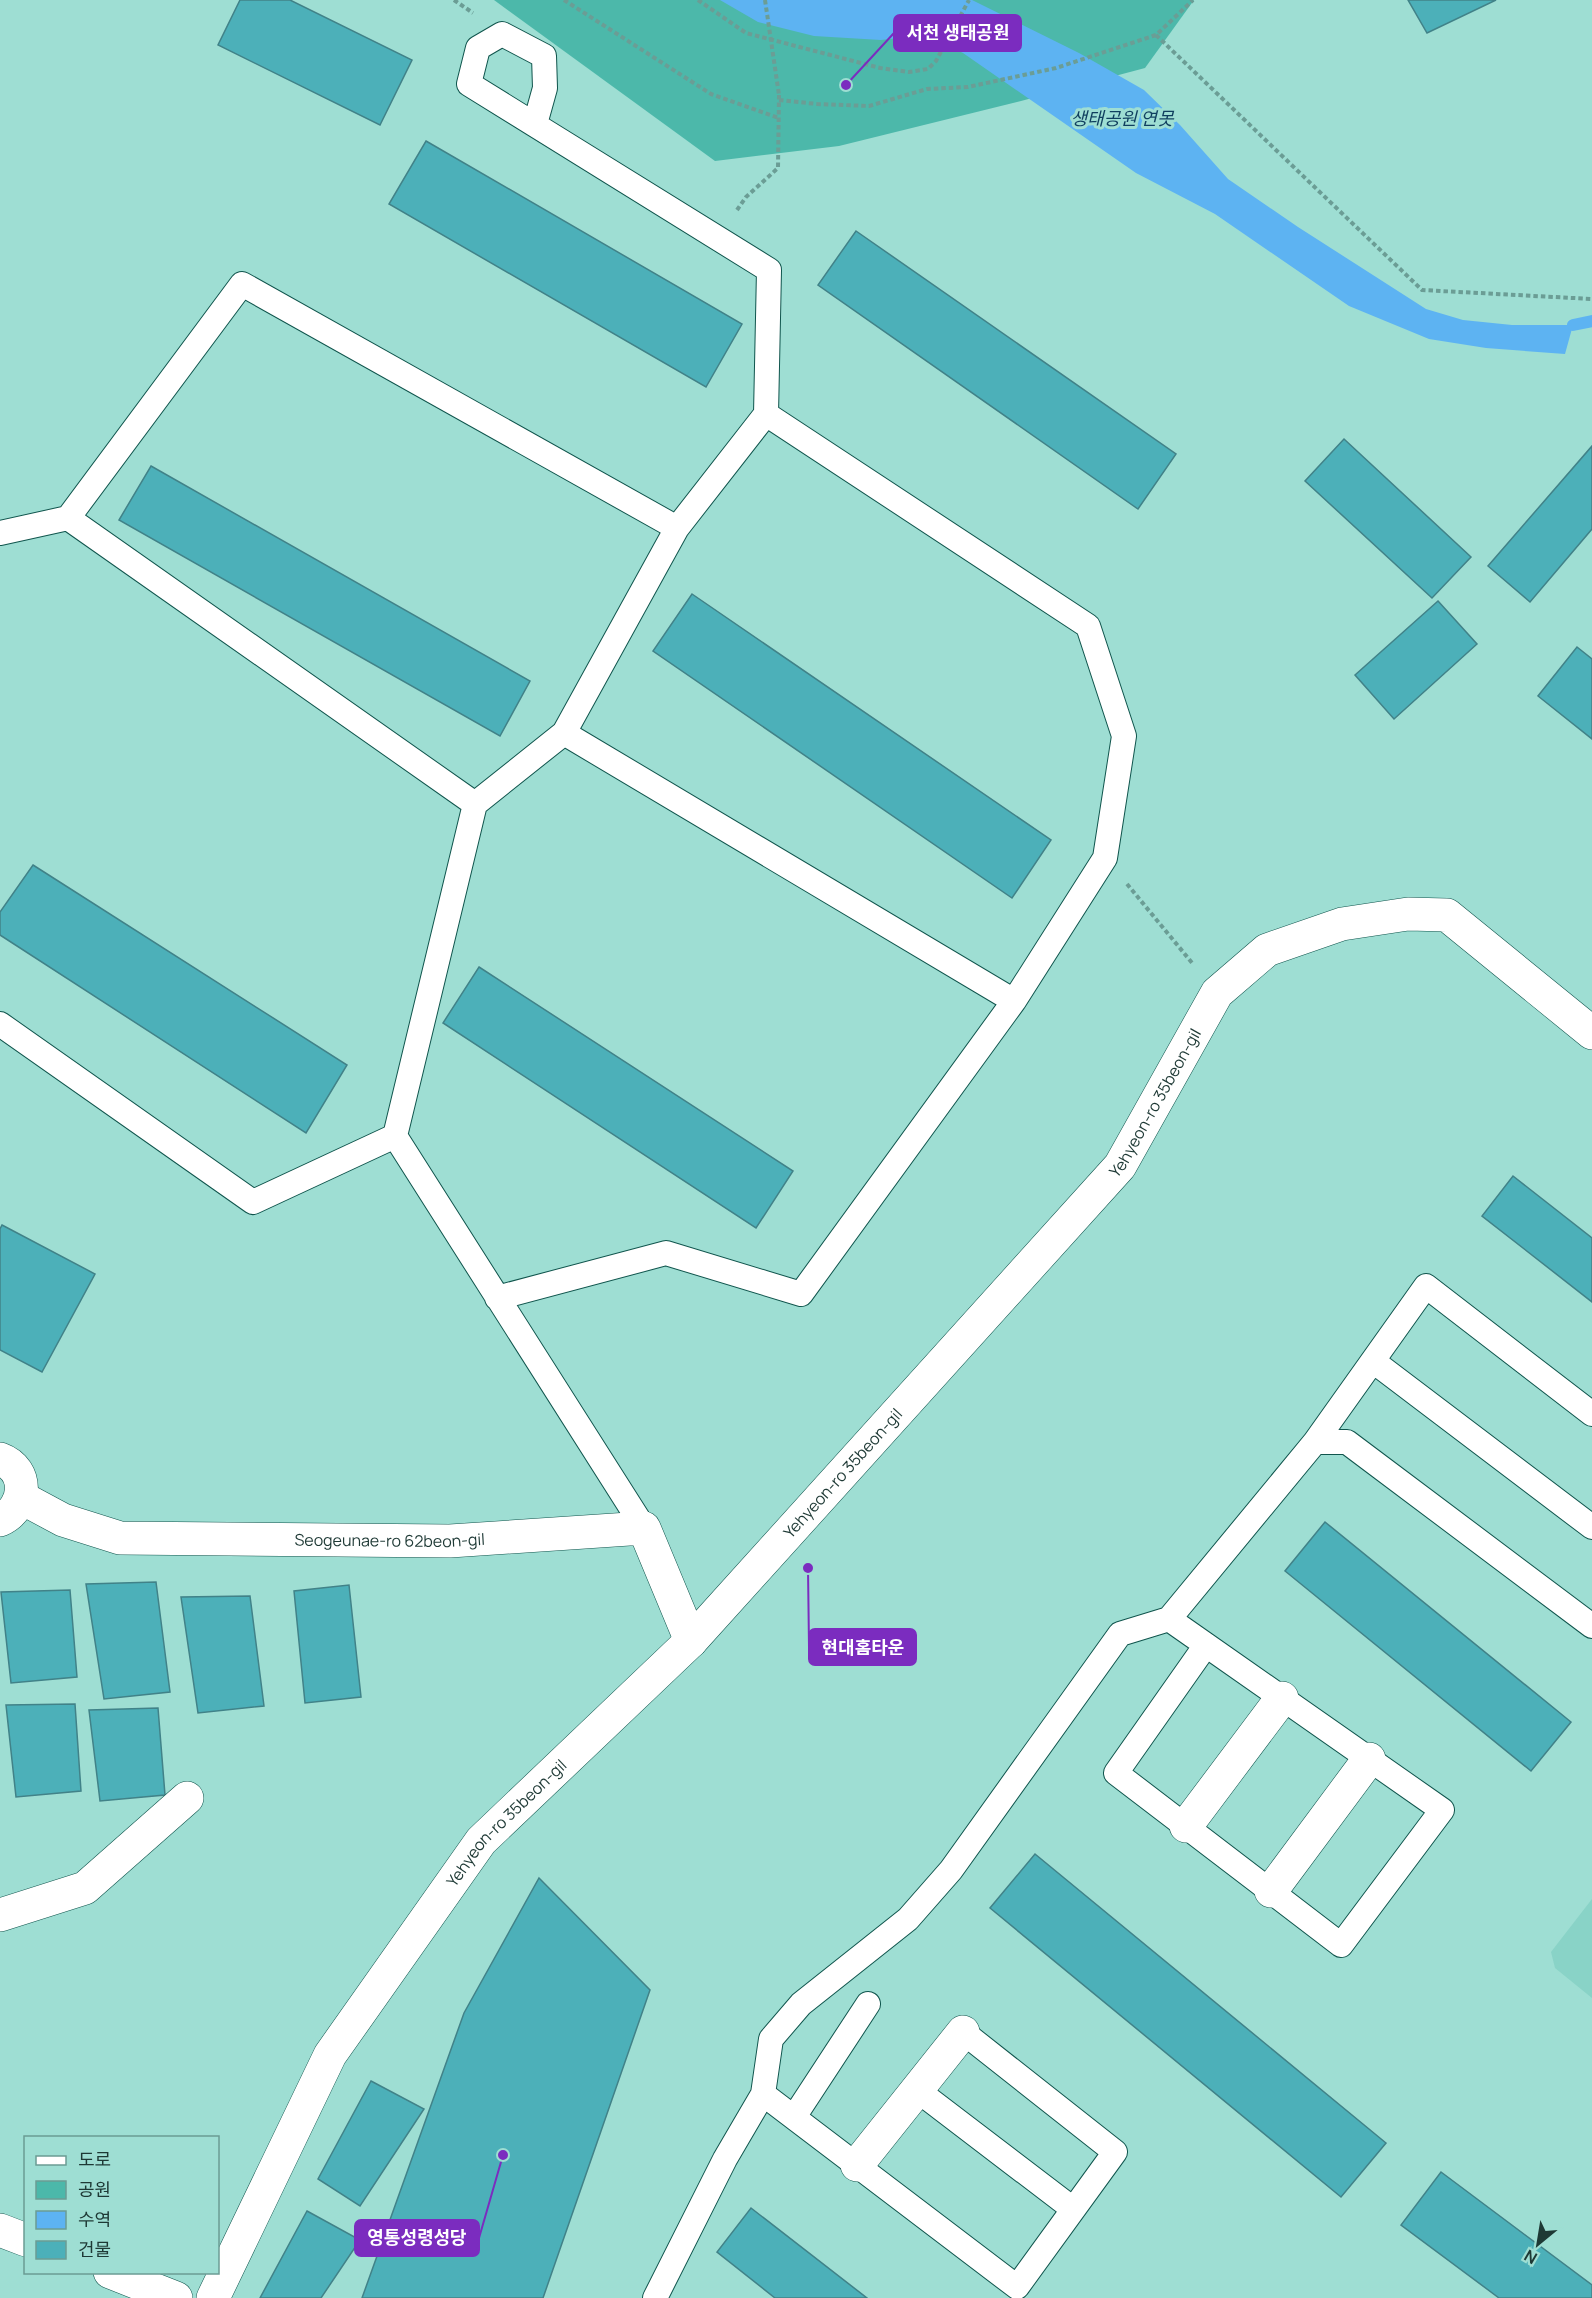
<svg xmlns="http://www.w3.org/2000/svg" width="1592" height="2298" viewBox="0 0 1592 2298" font-family="Manrope,'Noto Sans KR',sans-serif">
<rect width="100%" height="100%" fill="#9eded3"/>
<!-- built -->
<path fill="#89d3c7" d="M1592,1899V1998L1555,1968L1551,1952Z"/>
<!-- green -->
<path fill="#4cb8aa" d="M494,0H1194L1145,68L1021,101L839,146L715,161Z"/>
<!-- water -->
<path fill="#5db3f2" d="M720,0H972L1079,53L1144,90L1180,125L1228,179L1298,227L1426,309L1463,320L1512,325H1573L1565,354L1486,348L1429,339L1349,306L1215,214L1136,173L963,53L938,41L915,36L881,40L814,36L758,22Z"/>
<g fill="none" stroke-linecap="round" stroke-linejoin="round">
<!-- stream -->
<path stroke="#5db3f2" stroke-width="12" d="M1573,325L1592,321"/>
</g>
<!-- building -->
<path fill="#4cb0b9" stroke="#418288" stroke-width="1.5" d="M240,0H290L412,60L380,125L218,45Z
M1408,0H1496L1427,33Z
M426,141L742,324L706,387L389,204Z
M856,231L1176,454L1138,509L818,285Z
M1344,439L1471,557L1432,598L1305,481Z
M1592,446V529L1530,602L1488,566Z
M151,466L530,681L500,736L119,520Z
M692,594L1051,840L1012,898L653,651Z
M1438,601L1477,644L1394,719L1355,675Z
M1577,647L1592,659V739L1538,696Z
M33,865L347,1065L306,1133L0,935V912Z
M479,967L793,1171L756,1228L443,1023Z
M1513,1176L1592,1238V1302L1482,1216Z
M2,1225L95,1274L42,1372L0,1350V1229Z
M1325,1522L1571,1722L1531,1771L1285,1571Z
M156,1582L170,1692L104,1699L86,1584Z
M349,1585L361,1697L305,1703L294,1591Z
M70,1590L77,1677L11,1683L1,1592Z
M250,1596L264,1706L198,1713L181,1597Z
M75,1704L81,1791L16,1797L6,1705Z
M158,1708L165,1795L100,1801L89,1710Z
M1035,1854L1386,2143L1341,2197L990,1908Z
M539,1878L650,1990L543,2298H362L464,2013Z
M371,2081L424,2109L360,2206L318,2179Z
M1441,2172L1592,2285V2298H1499L1401,2225Z
M751,2208L867,2298H775L717,2252Z
M307,2211L360,2240L321,2298H260Z"/>
<g fill="none" stroke-linecap="round" stroke-linejoin="round">
<!-- lane casing -->
<g stroke="#10554d" stroke-width="26">
<path id="lane" d="M68,518L242,284L677,528L766,414
M0,533L68,518L475,804L395,1136L644,1528
M564,733L677,528
M475,804L564,733L1014,1001L1105,858L1124,736L1088,626L766,414L769,270L469,84L478,48L502,34L544,56L545,88L535,124
M0,1024L253,1202L395,1136
M497,1298L666,1253L801,1294L1014,1001
M1373,1361L1592,1527
M1315,1442L1426,1286L1592,1414
M1169,1619L1315,1442H1347L1592,1626
M917,2090L1073,2209
M763,2094L771,2039L801,2004L908,1919L951,1870L1120,1634L1169,1619L1442,1810L1341,1945L1116,1773L1206,1645
M794,2117L868,2004
M655,2298L725,2159L763,2094L1017,2287L1115,2152L963,2032"/>
</g>
<!-- street casing -->
<g stroke="#10554d" stroke-width="34">
<g id="street">
<path d="M0,1459C30,1470 27,1508 0,1520"/>
<path id="s1" d="M22,1498L63,1520L120,1538L450,1541L644,1528L691,1641"/>
<path d="M1186,1826L1282,1698"/>
<path d="M1271,1891L1369,1759"/>
<path d="M0,1915L85,1888L187,1798"/>
<path d="M857,2165L963,2032"/>
<path d="M0,2230L26,2240"/>
<path d="M110,2272L176,2298"/>
<path id="s2" d="M213,2298L330,2055L481,1841L691,1641L1120,1166L1217,993L1267,950L1342,924L1408,914L1447,915L1592,1033"/>
</g>
</g>
<!-- path -->
<path stroke="#6b9d95" stroke-width="4" stroke-dasharray="4.5 3" stroke-linecap="butt" d="M454,0L473,13
M564,0L711,94L779,118
M698,0L746,33L880,68L909,72L928,69L936,61L969,0
M1156,35L1422,290L1592,299
M779,100L817,104L869,106L927,89L968,87L1056,68L1156,35L1193,0
M737,210L746,197L778,168L779,95
M1127,884L1193,964"/>
<!-- lane -->
<use href="#lane" stroke="#fff" stroke-width="24"/>
<!-- street -->
<use href="#street" stroke="#fff" stroke-width="33"/>
<!-- path-bridge -->
<path stroke="#6b9d95" stroke-width="4" stroke-dasharray="4.5 3" stroke-linecap="butt" d="M765,0L779,95"/>
</g>
<g text-anchor="middle" stroke-width="6" stroke-linejoin="round" paint-order="stroke">
<!-- street labels -->
<g font-size="16" fill="#1e3935" stroke="#9eded3">
<text dy="6" stroke="none"><textPath href="#s2" startOffset="1534">Yehyeon-ro 35beon-gil</textPath></text>
<text dy="6" stroke="none"><textPath href="#s2" startOffset="1048">Yehyeon-ro 35beon-gil</textPath></text>
<text dy="6" stroke="none"><textPath href="#s1" startOffset="376">Seogeunae-ro 62beon-gil</textPath></text>
<text dy="6" stroke="none"><textPath href="#s2" startOffset="562">Yehyeon-ro 35beon-gil</textPath></text>
</g>
<!-- water labels -->
<g font-size="18" font-style="italic" fill="#103f5f" stroke="#9eded3">
<text x="1122" y="125">생태공원 연못</text>
</g>
</g>
<!-- callouts -->
<path fill="none" stroke="#7b2cbf" stroke-width="2" d="M846 85L894 33M808 1568L809 1647M503 2155L479 2238"/>
<g fill="#7b2cbf" stroke="#9eded3" stroke-width="2">
<circle cx="846" cy="85" r="6"/>
<circle cx="808" cy="1568" r="6"/>
<circle cx="503" cy="2155" r="6"/>
</g>
<g fill="#7b2cbf" stroke="#7b2cbf" stroke-width="2">
<rect x="894" y="15" width="127" height="36" rx="6"/>
<rect x="809" y="1629" width="107" height="36" rx="6"/>
<rect x="355" y="2220" width="124" height="36" rx="6"/>
</g>
<g font-size="18" text-anchor="middle" font-weight="bold" fill="#fff">
<text x="958" y="39">서천 생태공원</text>
<text x="863" y="1654">현대홈타운</text>
<text x="417" y="2244">영통성령성당</text>
</g>
<!-- legend -->
<rect x="24" y="2136" width="195" height="138" fill="#9eded3" stroke="#6b9c94" stroke-width="1.5"/>
<rect x="36" y="2156" width="30" height="9" fill="#ffffff" stroke="#6b9c94" stroke-width="1.5"/>
<text x="78" y="2166" font-size="18" fill="#1e3935">도로</text>
<rect x="36" y="2181" width="30" height="18" fill="#4cb8aa" stroke="#6b9c94" stroke-width="1.5"/>
<text x="78" y="2196" font-size="18" fill="#1e3935">공원</text>
<rect x="36" y="2211" width="30" height="18" fill="#5db3f2" stroke="#6b9c94" stroke-width="1.5"/>
<text x="78" y="2226" font-size="18" fill="#1e3935">수역</text>
<rect x="36" y="2241" width="30" height="18" fill="#4cb0b9" stroke="#6b9c94" stroke-width="1.5"/>
<text x="78" y="2256" font-size="18" fill="#1e3935">건물</text>
<!-- north arrow -->
<g transform="translate(1538 2244) rotate(210)" stroke="#9eded3" stroke-width="4.5" paint-order="stroke">
<path d="M0-4.5L10 22L0 15L-10 22Z" fill="#1e3935"/>
<text y="-9" font-size="16" font-weight="bold" text-anchor="middle" fill="#1e3935">N</text>
</g>
</svg>
